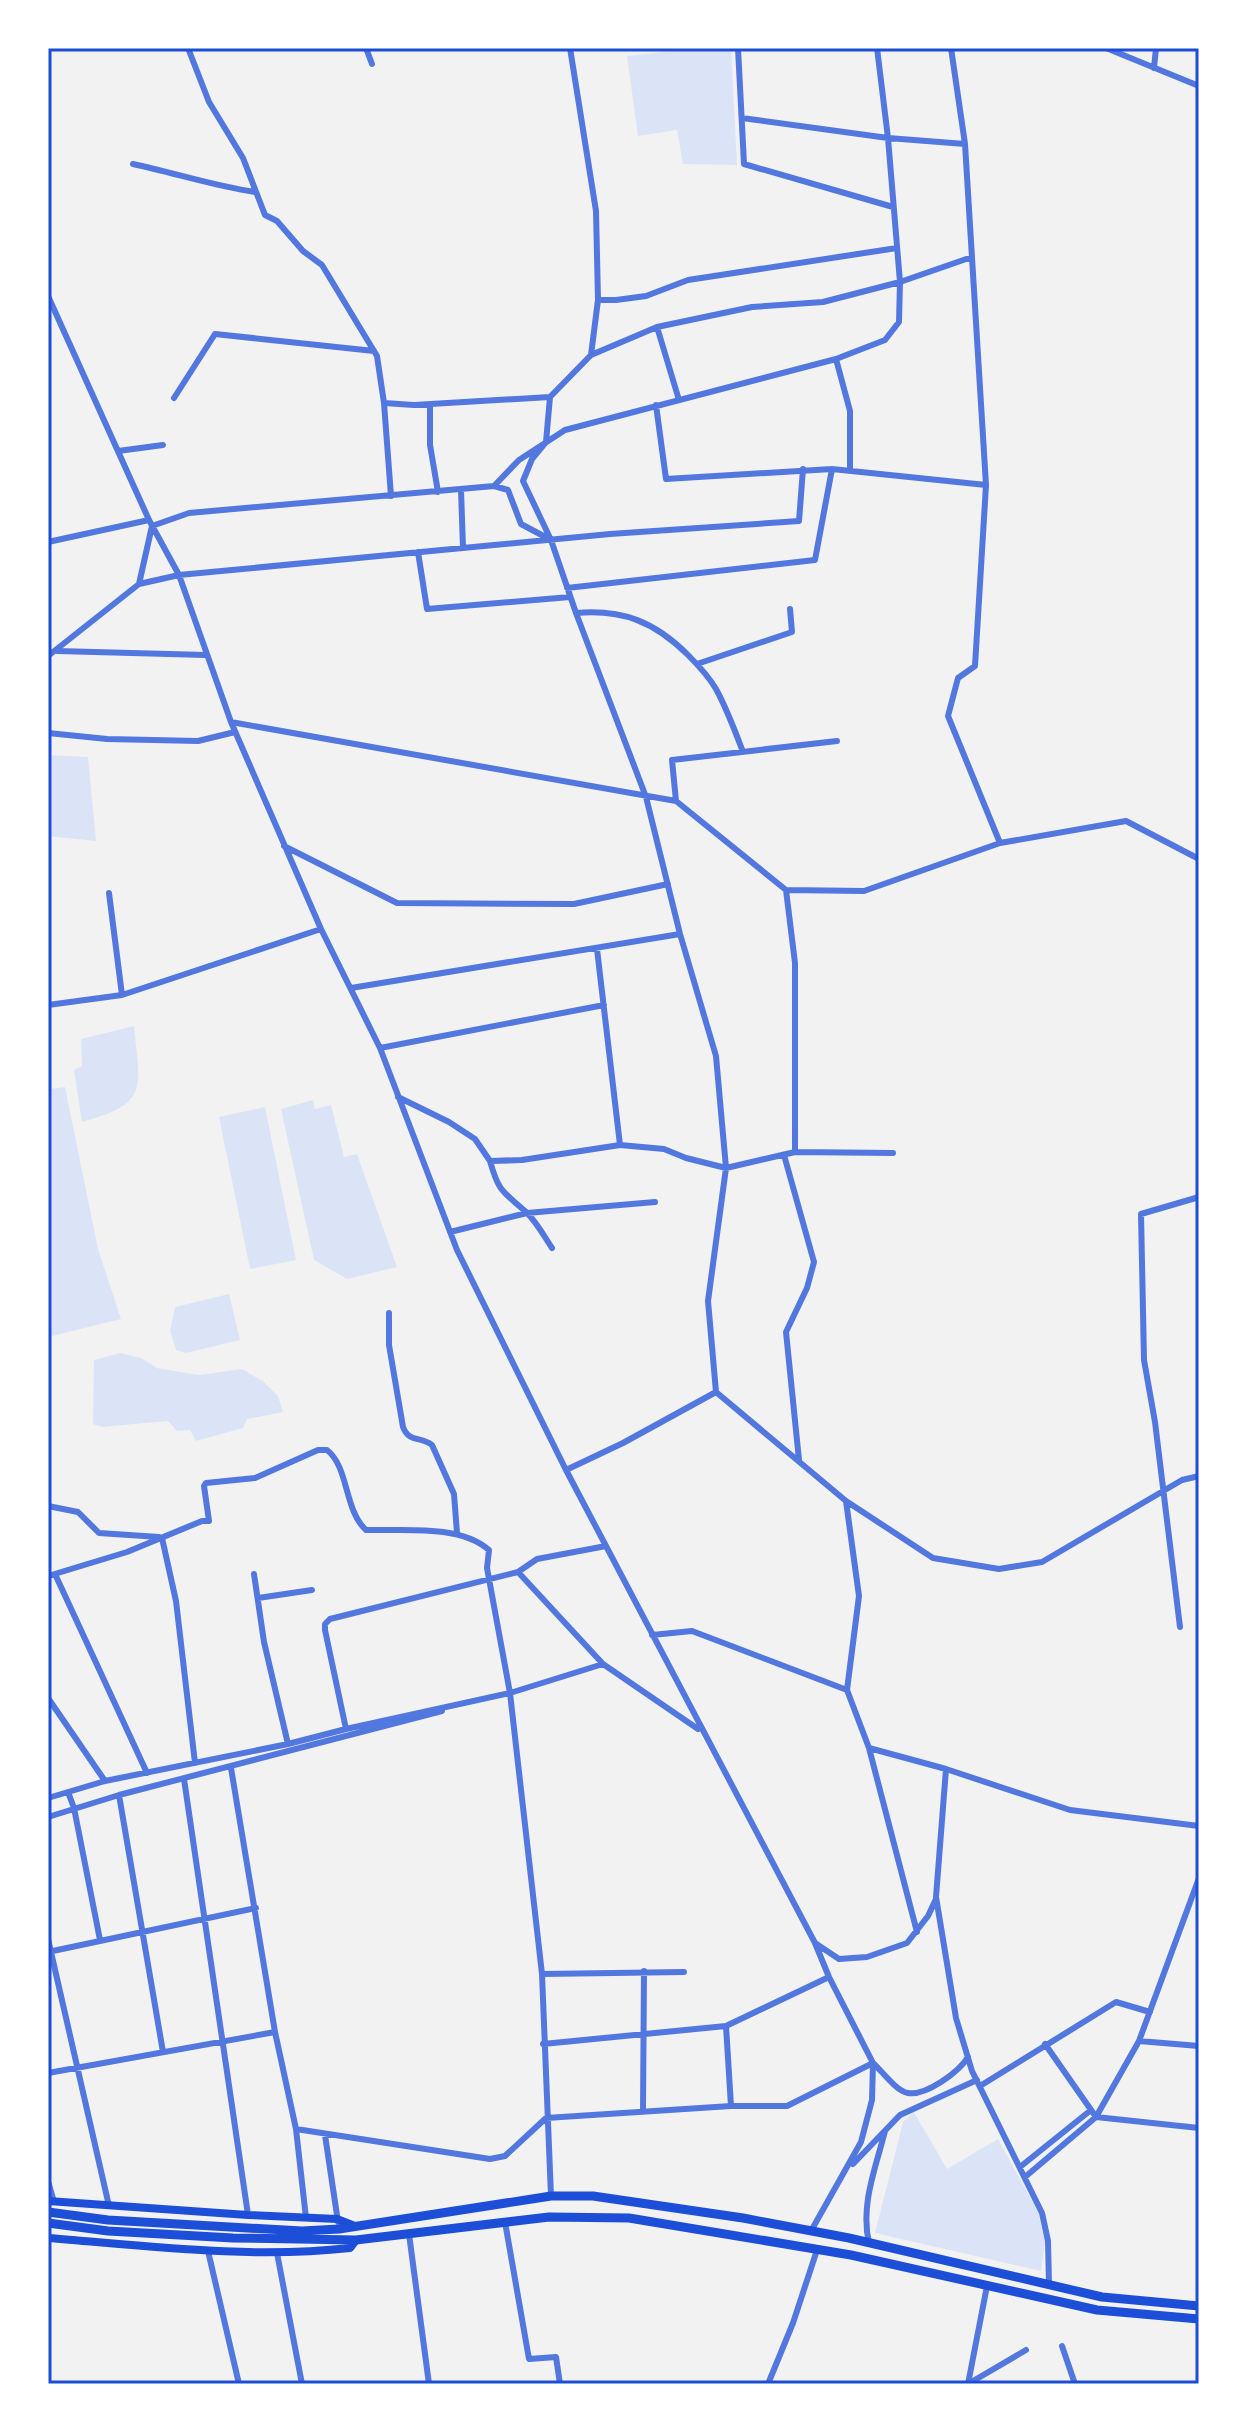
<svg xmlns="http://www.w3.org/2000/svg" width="1247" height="2432" viewBox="0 0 1247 2432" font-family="Barlow,sans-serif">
<rect width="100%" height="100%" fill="#f2f2f2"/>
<!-- green -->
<path fill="#dbe4f7" d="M700,48H731L737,165L683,164L677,130L638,136L627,56Z
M48,755L88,757L96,841L48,836Z
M134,1026C140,1088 150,1104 82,1122L74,1070L82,1066L81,1039Z
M65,1087L98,1249L121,1319L48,1337V1098L50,1089Z
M313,1100L315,1109L331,1105L344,1157L357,1154L397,1267L347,1279L314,1260L281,1109Z
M265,1107L296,1260L250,1269L219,1117Z
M229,1294L240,1340L186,1353L176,1350L170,1331L175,1307Z
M120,1353L141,1358L157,1368L199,1375L242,1369L264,1382L278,1396L283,1412L247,1419L243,1428L196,1441L190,1430L177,1431L168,1421L102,1427L93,1424L94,1360Z
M914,2112L947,2169L998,2139L1038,2212L1045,2242L1041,2271L875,2233L903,2122Z"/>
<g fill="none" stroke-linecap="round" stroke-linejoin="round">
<!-- minor -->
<path stroke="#5277de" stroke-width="6" d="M188,48L209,102L243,158L265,215L277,221L303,251L322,265L377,356L384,403L391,496
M366,48L372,64
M570,48L596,211L598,300L591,355
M738,48L744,164L893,207
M951,48L965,144L986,485L975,666L958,678L948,716L1000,843
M1106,48L1199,86
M1154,68L1156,48
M742,118L888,138L965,144
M133,164C175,173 214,186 255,192
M48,296L149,520L179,575L231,722L321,929L380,1048L457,1250L566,1470L815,1943L829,1977L873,2063L872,2100L861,2142L811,2231
M598,300H616L646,296L688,280L897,248
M657,327L679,400
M836,359L850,411V471
M174,398L215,334L374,351
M384,403L414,405L550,397
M430,404V445L438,492
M656,405L666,479L832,469L986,485
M118,451L163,445
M494,486L519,460L565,430L836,359L885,340L899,322L900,282L888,138L877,48
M461,490L463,548
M152,526L189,513L494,486L508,490L521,524L551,540
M48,542L149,520
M418,552L427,609L570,597
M139,584L152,526
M567,588L815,560L832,469
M576,613C623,609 655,622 688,655C698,665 709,677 716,689C727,709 735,731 743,752
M57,651L206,655
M48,656L139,584L179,575L610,534L799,521L803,469
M697,664L792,632L790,609
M231,722L676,801L786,890L864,891L1000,843L1126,821L1199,859
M48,733L107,739L198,741L235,732
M676,801L672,760L837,741
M284,846L397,903L574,904L668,884
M109,893L122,995
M597,949L620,1145
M351,988L680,934
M48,1005L122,995L321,929
M380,1048L604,1005
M398,1097L449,1122L475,1139L490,1161L522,1160L620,1145L664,1149L686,1158L726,1168L795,1152V963L786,890
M795,1152L893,1153
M784,1155L814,1262L807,1288L786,1332L799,1460
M490,1161C499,1193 503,1191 526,1212C536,1221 544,1236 552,1248
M450,1232L527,1213L655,1202
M389,1313V1345L403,1427C409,1443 421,1436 432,1445L454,1494L457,1533
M566,1470L623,1443L716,1392
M846,1501L933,1558L999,1569L1042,1562L1182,1480L1199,1476
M48,1506L78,1512L99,1533L159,1537
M162,1538L176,1601L195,1763
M518,1572L603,1664L698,1729
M55,1574L147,1773
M254,1574L264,1642L288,1744
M48,1576L127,1552L202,1521H209L204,1486L206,1483L255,1478L318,1450H327C349,1467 344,1510 366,1530C403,1531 460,1524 489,1550L487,1568L510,1693L542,1974L551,2196
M258,1598L312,1590
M1180,1627L1155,1422L1144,1360L1141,1214L1199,1197
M652,1635L692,1631L847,1690
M48,1698L105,1781
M346,1729L325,1630V1624L330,1619L518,1572L537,1559L606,1546
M869,1748L946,1769L1070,1810L1199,1826
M231,1768L275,2032L296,2129L306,2218
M946,1769L936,1897L956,2018L972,2071L1042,2213L1048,2241L1049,2285
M184,1779L248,2215
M68,1792L74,1808L100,1940
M119,1795L163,2052
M48,1798L105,1781L288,1744L346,1729L510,1693L603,1664
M48,1817L119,1795L442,1711
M917,1932L869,1748L847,1690L859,1596L846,1501L716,1392L708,1301L726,1168L716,1056L680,934L646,797L576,613L551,540L523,481L532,459L546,442L550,397L591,355L657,327L752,307L823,302L900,282L972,257
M48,1939L109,2206
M815,1943L839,1959L867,1957L907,1943L928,1916L936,1899
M48,1952L256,1908
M542,1974L684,1972
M726,2026L731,2106
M1139,2041L1199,2046
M543,2044L726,2026L829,1977
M1045,2044L1096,2117L1199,2128
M48,2073L275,2032
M980,2086L1116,2002L1150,2012
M643,2111L644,1971
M296,2129L490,2159L505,2156L546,2118L731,2106H787L873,2063C882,2071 896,2091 908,2093C926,2096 959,2072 968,2057
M325,2135L338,2222
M853,2164L900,2115L977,2080
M1020,2167L1091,2110
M1025,2177L1096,2117L1139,2041L1199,1878
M48,2181L54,2202
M505,2222L529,2359L556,2357L560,2384
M409,2234L429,2384
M869,2243C860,2205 876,2167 885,2131
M208,2251L239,2384
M277,2253L302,2384
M1062,2346L1075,2384
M768,2384L793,2323L817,2250
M968,2384L987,2286
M968,2384L1026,2350"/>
<!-- secondary -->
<path stroke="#1d4ed8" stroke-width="8" d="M48,2201L248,2215L337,2219L355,2226
M48,2238C148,2246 250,2259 350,2248L356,2240"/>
<!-- primary -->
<path stroke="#1d4ed8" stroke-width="9" d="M48,2212L108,2220L302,2231L339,2229L551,2196H593L743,2218L849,2238L1102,2297L1199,2306
M48,2223L108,2231L233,2238L356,2240L549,2217L629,2218L851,2255L1097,2310L1199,2319"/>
</g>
<!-- border -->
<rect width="1247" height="2432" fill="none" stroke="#ffffff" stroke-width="100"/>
<rect x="50" y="50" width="1147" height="2332" fill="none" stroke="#1d4ed8" stroke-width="3"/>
</svg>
